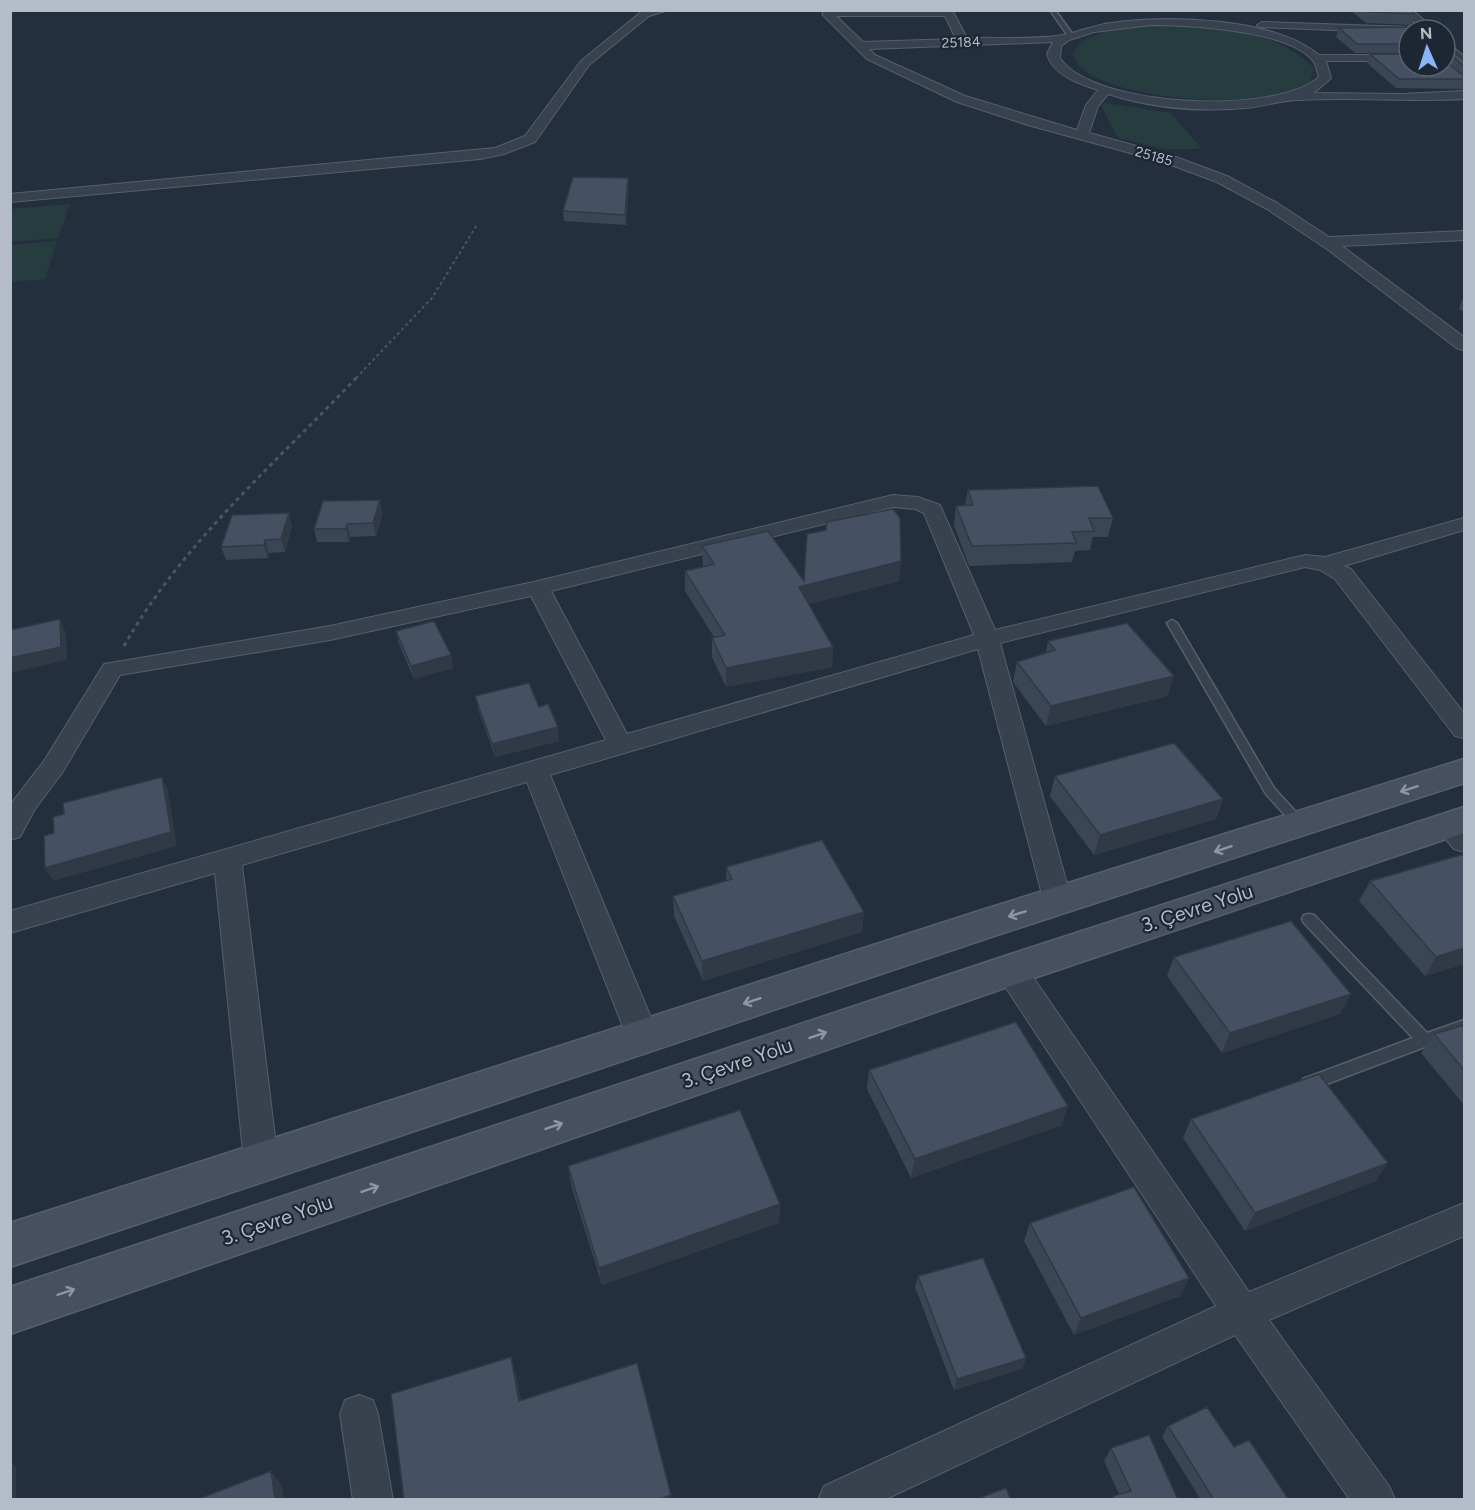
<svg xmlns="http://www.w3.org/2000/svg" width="1475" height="1510" viewBox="0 0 1475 1510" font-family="Figtree,sans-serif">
<rect width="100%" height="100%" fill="#242f3e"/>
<!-- green -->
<path fill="#263c3f" d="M1143,26C1199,26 1272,25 1314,68L1310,82C1302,86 1293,91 1285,93C1235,106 1124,101 1082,69C1078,66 1075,58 1072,54L1082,41L1106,31Z
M1106,103L1171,113L1202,149H1163L1118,138L1100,104Z
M70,204L58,238L11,242V209Z
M57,241L45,279L11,282V245Z"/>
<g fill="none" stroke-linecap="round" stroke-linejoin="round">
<!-- lane casing -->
<g stroke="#565f6c" stroke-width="3">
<path id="lane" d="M1055,10L1073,35L1072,36H1068L1050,10Z
M1172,620L1177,623L1274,788L1304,821L1306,824L1304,827H1296L1266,794L1167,623Z
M1309,914L1314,915L1427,1033L1464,1020V1032L1308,1091L1303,1089L1300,1084L1303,1079L1413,1038L1304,923L1302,919L1304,915Z"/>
</g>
<!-- street casing -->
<g stroke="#565f6c" stroke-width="2">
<path id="street" d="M646,10H668L649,16L589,65L535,142L504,154L480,159L10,202V194L495,148L525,136L581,61L641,12Z
M822,10H952L967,38C995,37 1036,40 1063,35C1079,32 1094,25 1111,23C1168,15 1273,17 1319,55H1409V61H1326L1331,78L1314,93L1402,94L1464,91V99C1409,102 1354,97 1299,100C1281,100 1263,107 1245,108C1200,112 1151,108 1108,94L1098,106L1089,133L1173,156L1227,176L1277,203L1329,237L1464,231V240L1342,246L1464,337V350L1458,349L1327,249L1267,209L1217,182L1163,162L1028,125L957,102L867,59L823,15ZM836,16H945L956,39L863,42ZM1151,25C1186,25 1296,30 1315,64C1317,68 1317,73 1319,77C1276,116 1091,107 1060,58L1061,46L1069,40L1094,32ZM1053,42L1047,54C1053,75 1079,84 1098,90L1086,105L1077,130L965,96L875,55L869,49Z
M1400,10H1412L1436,30H1423Z
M1262,22L1409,27L1415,30H1409V33L1258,27L1257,25Z
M1445,41L1464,56V65L1460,64L1445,50Z
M893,495L918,497L940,505L995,630L1305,555L1325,557L1464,518V530L1344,566L1351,569L1464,713V738L1455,736L1335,579L1320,570L1305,567L1000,643L1072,902L1068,910L1058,913L1048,910L1044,902L978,649L550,775L659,1037L654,1046L643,1050L632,1046L627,1037L527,782L242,865L278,1162L273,1173L261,1177L249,1173L244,1162L215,873L10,933V911L606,740L531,596L330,640L120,675L62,773L35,809L20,837L10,840V805L44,761L104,664L330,626L538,581ZM893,507L915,509L924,513L974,635L627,734L551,591Z
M1448,816L1458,819L1464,826V852L1454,849L1435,826L1438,819Z
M1011,958L1022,961L1249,1292L1464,1203V1236L1269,1320L1389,1486L1395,1500H1350L1235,1335L884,1500H818L824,1486L1216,1306L1000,979L996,970L1000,961Z
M359,1395L373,1400L378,1414L393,1500H353L340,1414L345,1400Z"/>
</g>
<!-- secondary casing -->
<g stroke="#565f6c" stroke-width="3">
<path id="secondary" d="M1464,759V783L994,936L10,1267V1223L982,910Z
M1464,807V833L1025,981L10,1334V1287L1011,954Z"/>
</g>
<!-- path-far1 -->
<path stroke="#44595c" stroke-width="2" stroke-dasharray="3 3" stroke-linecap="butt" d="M356,378L432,298L478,223"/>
<!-- path -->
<path stroke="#44595c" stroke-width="3" stroke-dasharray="4 4" stroke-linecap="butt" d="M124,646C183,542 276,463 357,377"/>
<!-- lane -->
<use href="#lane" fill="#38414e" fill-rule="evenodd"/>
<!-- street -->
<use href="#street" fill="#38414e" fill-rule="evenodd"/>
<!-- secondary -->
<use href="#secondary" fill="#465061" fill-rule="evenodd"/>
</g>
<!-- wall -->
<path fill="#3b4654" d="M1350,10H1410L1414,14L1411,25L1366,23Z
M1339,28L1409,30V53H1355L1336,37Z
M1445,47L1464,60V89L1396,88L1367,63L1370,54L1409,66Z
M628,178L629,188L626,225L564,221L563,211Z
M1464,295V312L1459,309Z
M968,490L1113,518L1108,537H1093L1090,550L1075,551L1072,562L969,566L954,525L956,506H965Z
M383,513L376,536L350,537L349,542H317L314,529Z
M292,526L285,552L269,553L268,558L226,560L221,547Z
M702,546L804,581L901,561L899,581L809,604L833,647L832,667L726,687L712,657V638L714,637L685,591V571L703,567Z
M396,631L451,655L453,668L414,679L399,644Z
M1048,641L1168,696L1046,726L1013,682L1017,662L1046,652Z
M475,696L539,707L559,741L495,757L478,709Z
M1055,776L1223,799L1216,819L1094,855L1050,796Z
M726,867L864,912L862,932L703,981L674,916L673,896L726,881Z
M1370,881L1464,964L1425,976L1359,901Z
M1174,957L1351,994L1340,1014L1222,1053L1167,976Z
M1464,1025V1105L1421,1053L1434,1034Z
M869,1070L1062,1125L911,1178L867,1089Z
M1191,1119L1376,1181L1245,1231L1183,1138Z
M568,1166L780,1204L779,1223L602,1285L571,1185Z
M1030,1223L1189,1278L1180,1296L1074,1335L1024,1241Z
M918,1276L1026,1358L1022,1369L954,1390L915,1287Z
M1168,1426L1234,1447L1289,1500H1201L1162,1437Z
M1111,1448L1178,1500H1111L1113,1496L1119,1494L1104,1461Z"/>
<!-- shaded-wall -->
<path fill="#303945" d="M1450,54L1446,63L1445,64V55Z
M628,178L629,188L626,225L625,215Z
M380,500L383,513L376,536L373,523Z
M289,513L292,526L285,552L281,539Z
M347,524L350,537L349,542L346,529Z
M265,540L269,553L268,558L264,545Z
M901,561L899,581L799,607V587Z
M60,619L66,633L67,660L10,673V658Z
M833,647L832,667L726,687V668Z
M451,655L453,668L414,679L411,666Z
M1174,676L1168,696L1046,726L1051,706Z
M558,727L559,741L495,757L492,744Z
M162,777L168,791L177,846L53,881L45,868Z
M1223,799L1216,819L1094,855L1100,835Z
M864,912L862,932L703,981L702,961Z
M1464,948V964L1425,976L1436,957Z
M1351,994L1340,1014L1222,1053L1230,1033Z
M1068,1106L1062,1125L911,1178L915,1159Z
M1388,1163L1376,1181L1245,1231L1255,1213Z
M780,1204L779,1223L602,1285L599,1268Z
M1189,1278L1180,1296L1074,1335L1081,1318Z
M511,1357L517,1378L525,1422L519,1401Z
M1026,1358L1022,1369L954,1390L957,1379Z
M10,1462L16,1467V1500H10Z
M271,1471L282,1486L284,1500H275Z
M671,1495V1500H657Z"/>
<!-- building -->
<path fill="#455162" stroke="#303945" stroke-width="1.5" d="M1367,10H1410L1414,14L1369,12Z
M1415,27L1419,30H1409V44H1357L1339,28Z
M1445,47L1464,60V66L1450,54L1445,55Z
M1370,54H1409V66H1445V61L1464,76V79H1399Z
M573,177L628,178L625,215L563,211Z
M1098,486L1113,518H1089L1094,531L1072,532L1076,543L972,546L956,506L973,505L968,490Z
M380,500L373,523L347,524L346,529H314L323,501Z
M893,509L900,518L901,561L799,587L833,647L726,668L712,638L725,635L685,571L714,564L702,546L768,531L804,581L807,534L826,530L827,522Z
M289,513L281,539L265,540L264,545L221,547L232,515Z
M60,619L61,647L10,658V630Z
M434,621L451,655L411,666L396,631Z
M1127,623L1174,676L1051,706L1017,662L1055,650L1048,641Z
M529,683L539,707L548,704L558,727L492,744L475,696Z
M1174,743L1223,799L1100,835L1055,776Z
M162,777L171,832L45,868L44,836L54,833L53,817L64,814L63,803Z
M822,840L864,912L702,961L673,896L732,879L726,867Z
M1464,854V948L1436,957L1370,881Z
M1291,921L1351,994L1230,1033L1174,957Z
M1016,1022L1068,1106L915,1159L869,1070Z
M1464,1025V1070L1434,1034Z
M1319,1074L1388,1163L1255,1213L1191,1119Z
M740,1110L780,1204L599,1268L568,1166Z
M1134,1187L1189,1278L1081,1318L1030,1223Z
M983,1258L1026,1358L957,1379L918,1276Z
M511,1357L519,1401L637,1363L671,1495L657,1500H404L391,1394Z
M1207,1407L1234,1447L1249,1440L1289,1500H1214L1168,1426Z
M1149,1435L1178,1500H1115L1113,1496L1131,1491L1111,1448Z
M271,1471L275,1500H196Z
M1006,1488L1011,1500H974Z"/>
<!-- one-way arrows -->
<defs><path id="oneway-shaft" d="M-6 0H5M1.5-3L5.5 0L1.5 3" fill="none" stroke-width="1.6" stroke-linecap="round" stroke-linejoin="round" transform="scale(1.5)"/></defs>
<g stroke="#8e96a5">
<use href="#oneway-shaft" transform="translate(1409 789) rotate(162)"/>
<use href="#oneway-shaft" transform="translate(1223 849) rotate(162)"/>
<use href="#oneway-shaft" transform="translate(1017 914) rotate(163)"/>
<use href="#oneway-shaft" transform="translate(752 1001) rotate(162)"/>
<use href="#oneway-shaft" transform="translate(818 1035) rotate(-19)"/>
<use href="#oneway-shaft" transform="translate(554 1126) rotate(-19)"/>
<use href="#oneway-shaft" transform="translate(370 1189) rotate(-19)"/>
<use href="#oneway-shaft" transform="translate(66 1292) rotate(-19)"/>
</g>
<g text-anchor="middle" stroke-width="4.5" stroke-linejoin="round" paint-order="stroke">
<!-- far-street labels -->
<g font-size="14" fill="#b4bcc9" stroke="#1d2633">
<text transform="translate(961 42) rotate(-2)" y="5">25184</text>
<text transform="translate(1154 156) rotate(16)" y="5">25185</text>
</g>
<!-- near-street labels -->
<g font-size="20" fill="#b4bcc9" stroke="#1d2633">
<text transform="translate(1197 908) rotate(-18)" y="7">3. Çevre Yolu</text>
<text transform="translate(737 1063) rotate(-19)" y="7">3. Çevre Yolu</text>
<text transform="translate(277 1220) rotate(-19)" y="7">3. Çevre Yolu</text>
</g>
</g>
<!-- border -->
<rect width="1475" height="1510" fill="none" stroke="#b4bcc9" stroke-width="24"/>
<!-- north arrow -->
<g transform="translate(1427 48) rotate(357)"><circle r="28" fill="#1d2633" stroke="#59626f" stroke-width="1.5"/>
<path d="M0-4.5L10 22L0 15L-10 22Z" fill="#8ab4f8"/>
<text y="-9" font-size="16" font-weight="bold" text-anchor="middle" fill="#b4bcc9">N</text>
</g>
</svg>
